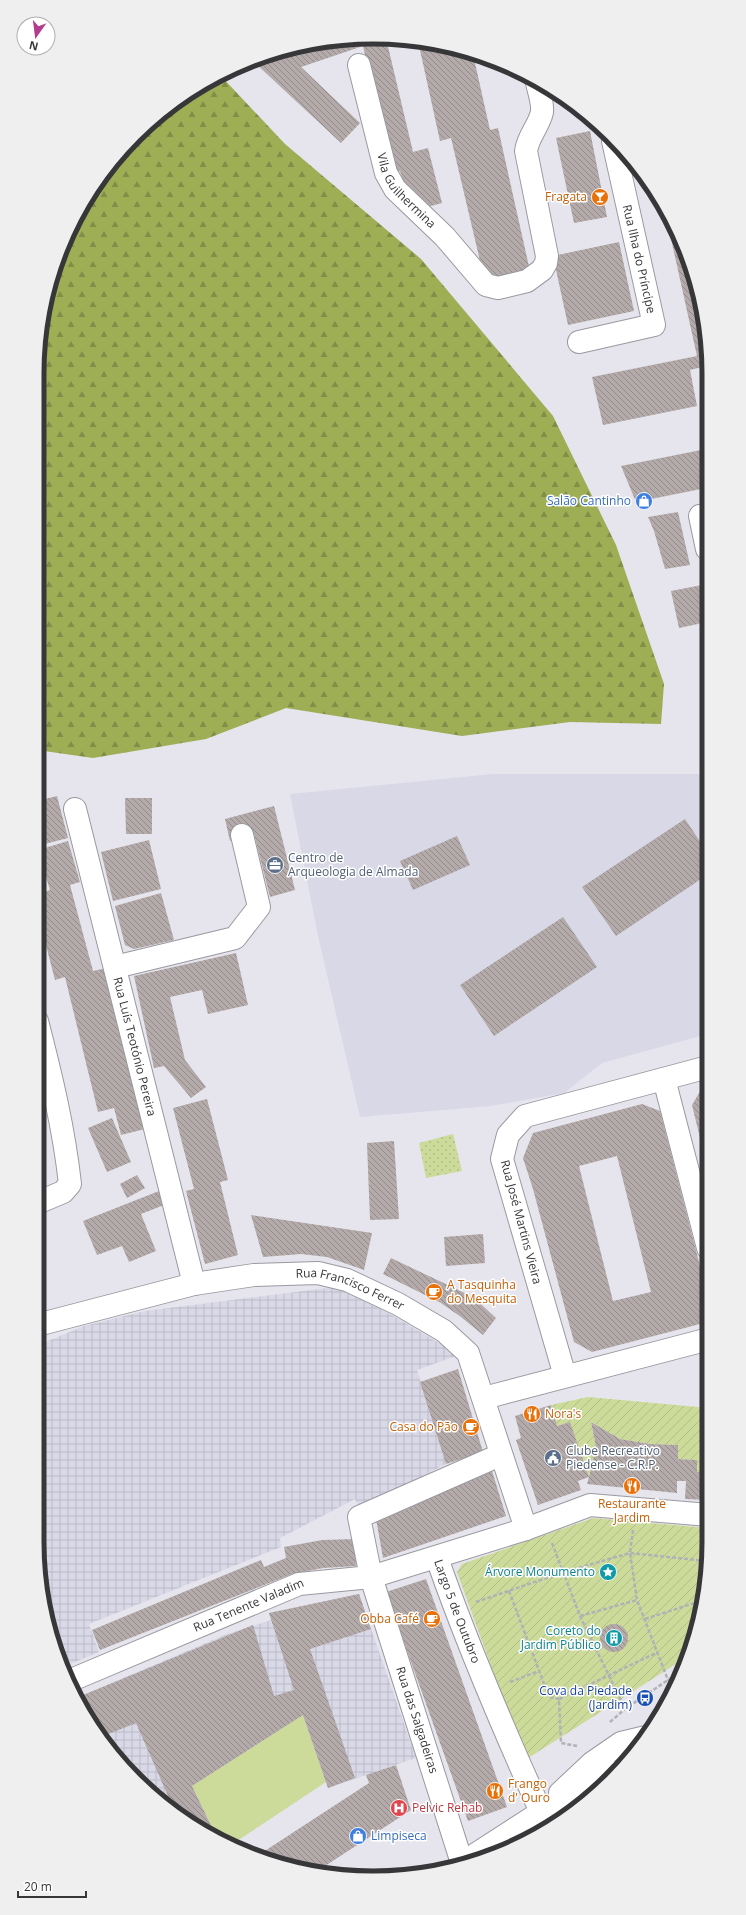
<svg xmlns="http://www.w3.org/2000/svg" width="746" height="1915" viewBox="0 0 746 1915" font-family="'Open Sans',sans-serif">
<defs>
<pattern id="industrial-grid" width="8" height="8" patternUnits="userSpaceOnUse"><rect width="8" height="8" fill="#d9d8e7"/><path d="M0 4h8M4 0v8" fill="none" stroke="#bbbac7"/></pattern>
<pattern id="forest-firs" width="22" height="20" patternUnits="userSpaceOnUse"><rect width="22" height="20" fill="#9dae55"/><path d="M5 1l3.5 6h-7zM16 11l3.5 6h-7z" fill="#818e47"/></pattern>
<pattern id="park-dots" width="8" height="8" patternUnits="userSpaceOnUse"><rect width="8" height="8" fill="#ccdb99"/><path d="M2 2h.1M6 6h.1" fill="none" stroke="#b0bd85" stroke-width="1.8" stroke-linecap="round"/></pattern>
<pattern id="garden-furrows" width="10" height="10" patternUnits="userSpaceOnUse"><rect width="10" height="10" fill="#ccdb99"/><path d="M-1 1l2-2M0 10L10 0M9 11l2-2" fill="none" stroke="#b0bd85"/></pattern>
<pattern id="building-back-hatch" width="6" height="6" patternUnits="userSpaceOnUse"><rect width="6" height="6" fill="#b3aaa9"/><path d="M-1 5l2 2M0 0l6 6M5-1l2 2" fill="none" stroke="#928b8b"/></pattern>
</defs>
<rect width="100%" height="100%" fill="#e6e5ed"/>
<!-- industrial -->
<path fill="url(#industrial-grid)" d="M343,1286L459,1355L417,1370L446,1464L360,1508L355,1499L280,1538L281,1547L89,1624L99,1652L63,1667L55,1650L37,1542V1342L48,1341L84,1326L145,1311Z
M359,1594L416,1758L328,1788L303,1716L192,1786L217,1838L205,1833L120,1763L82,1710L76,1698L227,1634L271,1620L269,1613Z"/>
<!-- built -->
<path fill="#d9d8e7" d="M493,774H707L708,1034L602,1063L564,1093L491,1106L360,1117L318,936L290,794Z"/>
<!-- forest -->
<path fill="url(#forest-firs)" d="M220,75L285,144L421,259L553,416L616,545L664,684L661,724L570,722L462,736L286,708L206,739L93,758L37,750V373L49,286L72,224L107,168L152,120L205,82Z"/>
<!-- park -->
<path fill="url(#park-dots)" d="M453,1134L462,1171L426,1178L419,1143Z"/>
<!-- garden -->
<path fill="url(#garden-furrows)" d="M588,1397L709,1408V1473L697,1472V1460L678,1459V1445L650,1444L620,1439L591,1422L596,1447L589,1477L570,1422L557,1426L551,1405Z
M593,1518L709,1528V1542L697,1629L687,1657L525,1760L457,1572L462,1564Z"/>
<!-- pitch -->
<path fill="#ccdb99" d="M303,1715L326,1782L231,1845L217,1838L192,1786Z"/>
<!-- building -->
<path fill="url(#building-back-hatch)" fill-rule="evenodd" d="M386,38L413,152L428,148L442,203L427,207L404,184L400,171L392,173L363,46L301,67L360,123L341,143L253,61L283,51L329,40Z
M418,41L460,49L473,54L490,130L498,128L530,271L485,282L451,138L440,141Z
M590,131L607,217L574,223L556,138Z
M666,216L683,244L706,329V366L690,370L697,406L603,425L592,377L697,356Z
M619,242L634,311L568,325L553,256Z
M706,449V488L636,502L621,466Z
M678,512L690,565L665,569L654,531L648,517Z
M707,584V622L679,628L671,591Z
M57,796L68,838L37,846V801Z
M125,798H152V834H126Z
M274,806L295,890L270,897L254,834L242,835L230,841L225,819Z
M685,819L707,852V875L616,936L582,887Z
M457,836L470,865L413,890L400,861Z
M149,840L161,889L113,901L101,852Z
M68,841L80,882L70,885L93,971L107,968L145,1129L121,1135L114,1108L98,1112L65,977L55,980L37,910V894L50,890L38,850Z
M161,893L174,940L134,949L125,945L115,906Z
M563,917L597,967L494,1036L460,985Z
M236,953L248,1005L208,1014L202,990L170,997L185,1060L206,1087L191,1098L164,1066L154,1068L134,976Z
M708,1087V1171L692,1105L702,1088Z
M207,1099L228,1180L220,1182L238,1255L205,1264L186,1191L194,1189L173,1108Z
M642,1104L660,1111L708,1297V1311L700,1324L592,1352L574,1342L533,1189L523,1158L533,1133ZM617,1156L651,1292L613,1301L579,1166Z
M112,1118L131,1162L107,1172L88,1128Z
M394,1141L399,1219L370,1220L367,1143Z
M137,1175L145,1188L127,1198L120,1184Z
M159,1191L164,1205L141,1214L156,1251L129,1262L122,1246L97,1255L83,1221Z
M251,1215L372,1233L364,1270L327,1257L301,1254L263,1257Z
M483,1234L485,1263L446,1266L444,1237Z
M391,1258L473,1297L496,1318L483,1335L461,1317L441,1303L383,1274Z
M458,1369L483,1452L446,1464L420,1382Z
M551,1405L557,1426L570,1422L589,1477L596,1447L591,1422L620,1439L650,1444L678,1445V1459L697,1460V1472L709,1473L707,1500L685,1499L686,1481H677V1493L587,1484L589,1477L578,1481L581,1490L538,1505L516,1440L521,1438L515,1416Z
M492,1471L506,1516L383,1558L376,1519L472,1477Z
M355,1539L356,1566L323,1568L292,1574L100,1650L92,1630L261,1560L264,1567L286,1558L284,1547L322,1540Z
M426,1579L507,1807L468,1821L386,1592Z
M359,1594L371,1629L310,1649L355,1778L328,1788L303,1715L192,1786L217,1838L205,1833L172,1805L136,1723L101,1737L91,1712L85,1715L76,1698L253,1625L274,1696L294,1690L269,1613Z
M600 1638a14 14 0 1 1 28 0a14 14 0 1 1-28 0Z
M396,1765L411,1810L348,1851L316,1872L265,1860L257,1856L369,1783L366,1775Z"/>
<g fill="none" stroke-linecap="round" stroke-linejoin="round">
<!-- minor casing -->
<g stroke="#9a99a0" stroke-width="24">
<g id="minor">
<path id="s1" d="M359,65L386,173L395,189L445,237L486,285L498,288L527,281L542,270L546,263L547,256L526,151C528,136 539,126 542,112C543,103 539,92 537,83"/>
<path d="M579,342L654,325L613,141"/>
<path d="M707,515L700,516L707,549"/>
<path id="s2" d="M75,809L194,1284"/>
<path d="M115,967L235,938L259,907L242,835"/>
<path d="M37,1021C51,1075 64,1129 70,1184L63,1192L37,1203"/>
<path d="M664,1079L708,1248"/>
<path id="s3" d="M37,1325L194,1284L254,1275L318,1273L347,1280L398,1304L444,1331L468,1353L526,1529"/>
<path d="M565,1376L502,1159L508,1135L525,1116L708,1067"/>
<path d="M484,1398L709,1339"/>
<path id="s4" d="M437,1558C467,1644 503,1728 541,1812"/>
<path id="s5" d="M69,1681L299,1584L371,1577L526,1529L590,1505L709,1515"/>
<path d="M462,1863L371,1577L359,1517L500,1455"/>
</g>
</g>
<!-- major casing -->
<g stroke="#9a99a0" stroke-width="24">
<path id="major" d="M560,1793L592,1763L621,1743L646,1737
M459,1865L541,1812L612,1772"/>
</g>
<!-- path -->
<path stroke="#b1b1b7" stroke-width="2.5" stroke-dasharray="4 2" stroke-linecap="butt" d="M633,1530L630,1553L637,1600L668,1680L682,1670
M552,1543L580,1616L625,1709L668,1680
M509,1591L549,1697L559,1699L561,1743L577,1746
M476,1602L564,1572L630,1553L706,1561
M580,1616L637,1600
M645,1619L701,1601
M510,1682L539,1671
M559,1699L658,1652
M610,1722L625,1709"/>
<!-- minor -->
<use href="#minor" stroke="#fff" stroke-width="22"/>
<!-- major -->
<use href="#major" stroke="#fff" stroke-width="22"/>
</g>
<!-- icons -->
<defs>
<g id="bar-disc" transform="scale(0.9)"><circle r="9.5" fill="#e8710a" stroke="#fff"/><path d="M-6-5H6L.8 .8V4.5H3.5V6h-7V4.5H-.8V.8Z" fill="#fff"/></g>
<g id="shop-disc" transform="scale(0.9)"><circle r="9.5" fill="#3f7fe0" stroke="#fff"/><path d="M-5-2.5h2.3a2.7 3.5 0 0 1 5.4 0H5L5.5 6h-11ZM-1.5-2.5h3a1.5 2.3 0 0 0-3 0Z" fill="#fff"/></g>
<g id="office-disc" transform="scale(0.9)"><circle r="9.5" fill="#5c6f8a" stroke="#fff"/><path d="M-6-3h4V-5.5h4V-3h4V5H-6ZM-1-4.5V-3h2v-1.5ZM-6 0V1H6V0Z" fill="#fff"/></g>
<g id="cafe-disc" transform="scale(0.9)"><circle r="9.5" fill="#e8710a" stroke="#fff"/><path d="M-5.5-4.5H6V0H3Q3 3.5 0 3.5H-2.5Q-5.5 3.5-5.5 0ZM3-3.2v2h1.7v-2ZM-6 4.5H4V6H-6Z" fill="#fff"/></g>
<g id="restaurant-disc" transform="scale(0.9)"><circle r="9.5" fill="#e8710a" stroke="#fff"/><path d="M-5-6h1v4h1v-4h1v4h1v-4h1v5L-1.5 .5V6h-2V.5L-5-1ZM5-6V6H3V1.5H1.5Q1.5-4 5-6Z" fill="#fff"/></g>
<g id="civic-disc" transform="scale(0.9)"><circle r="9.5" fill="#5c6f8a" stroke="#fff"/><path d="M-.6-6.5H3V-4.5H.6V-3L4-1V1h2V6H-6V1h2V-1L-.6-3ZM-1.2 2.5V6h2.4V2.5Z" fill="#fff"/></g>
<g id="sight-disc" transform="scale(0.9)"><circle r="9.5" fill="#0f9aa8" stroke="#fff"/><path d="M0-6L1.8-2.2L6-1.7L2.9 1.2L3.7 5.4L0 3.3L-3.7 5.4L-2.9 1.2L-6-1.7L-1.8-2.2Z" fill="#fff"/></g>
<g id="building-disc" transform="scale(0.9)"><circle r="9.5" fill="#0f9aa8" stroke="#fff"/><path d="M-4-6H4V6H1V3H-1V6H-4ZM-2.5-4.3h1.7v1.8h-1.7ZM.8-4.3h1.7v1.8H.8ZM-2.5-1h1.7V.8h-1.7ZM.8-1h1.7V.8H.8Z" fill="#fff"/></g>
<g id="bus-disc" transform="scale(0.9)"><circle r="9.5" fill="#1a4fb4" stroke="#fff"/><path d="M-5-6H5V4H4V6H2V4H-2V6H-4V4H-5ZM-3.5-4V0h7V-4ZM-3.5 1.2v1.5H-2V1.2ZM2 1.2v1.5H3.5V1.2Z" fill="#fff"/></g>
<g id="hospital-disc" transform="scale(0.9)"><circle r="9.5" fill="#e0444e" stroke="#fff"/><path d="M-5-5h3v3.5h4V-5h3V5h-3V1.5h-4V5h-3Z" fill="#fff"/></g>
</defs>
<g fill-rule="evenodd">
<use href="#bar-disc" x="600" y="197"/>
<use href="#shop-disc" x="644" y="501"/>
<use href="#office-disc" x="275" y="865"/>
<use href="#cafe-disc" x="434" y="1292"/>
<use href="#restaurant-disc" x="532" y="1414"/>
<use href="#cafe-disc" x="471" y="1427"/>
<use href="#civic-disc" x="553" y="1458"/>
<use href="#restaurant-disc" x="632" y="1486"/>
<use href="#sight-disc" x="608" y="1572"/>
<use href="#cafe-disc" x="432" y="1619"/>
<use href="#building-disc" x="614" y="1638"/>
<use href="#bus-disc" x="645" y="1698"/>
<use href="#restaurant-disc" x="495" y="1791"/>
<use href="#hospital-disc" x="399" y="1808"/>
<use href="#shop-disc" x="358" y="1836"/>
</g>
<g text-anchor="middle" stroke-width="3" stroke-linejoin="round" paint-order="stroke">
<!-- street labels -->
<g font-size="12" fill="#37373a" stroke="#fff">
<text dy="4" stroke="none"><textPath href="#s1" startOffset="137">Vila Guilhermina</textPath></text>
<text transform="translate(639 259) rotate(77)" y="4">Rua Ilha do Príncipe</text>
<text dy="4" stroke="none"><textPath href="#s2" startOffset="245">Rua Luís Teotónio Pereira</textPath></text>
<text transform="translate(521 1222) rotate(75)" y="4">Rua José Martins Vieira</text>
<text dy="4" stroke="none"><textPath href="#s3" startOffset="322">Rua Francisco Ferrer</textPath></text>
<text dy="4" stroke="none"><textPath href="#s5" startOffset="195">Rua Tenente Valadim</textPath></text>
<text dy="4" stroke="none"><textPath href="#s4" startOffset="57">Largo 5 de Outubro</textPath></text>
<text transform="translate(417 1720) rotate(72)" y="4">Rua das Salgadeiras</text>
</g>
<!-- food labels -->
<g font-size="12" fill="#c56008" stroke="#fff" text-anchor="end">
<text x="587" y="201">Fragata</text>
<text x="447" y="1289" text-anchor="start">A Tasquinha<tspan x="447" dy="14">do Mesquita</tspan></text>
<text x="545" y="1418" text-anchor="start">Nora's</text>
<text x="458" y="1431">Casa do Pão</text>
<text x="632" y="1508" text-anchor="middle">Restaurante<tspan x="632" dy="14">Jardim</tspan></text>
<text x="419" y="1623">Obba Café</text>
<text x="508" y="1788" text-anchor="start">Frango<tspan x="508" dy="14">d' Ouro</tspan></text>
</g>
<!-- shop labels -->
<g font-size="12" fill="#366cbe" stroke="#fff" text-anchor="end">
<text x="631" y="505">Salão Cantinho</text>
<text x="371" y="1840" text-anchor="start">Limpiseca</text>
</g>
<!-- service labels -->
<g font-size="12" fill="#4e5e75" stroke="#fff" text-anchor="start">
<text x="288" y="862">Centro de<tspan x="288" dy="14">Arqueologia de Almada</tspan></text>
<text x="566" y="1455">Clube Recreativo<tspan x="566" dy="14">Piedense - C.R.P.</tspan></text>
</g>
<!-- culture labels -->
<g font-size="12" fill="#0d838f" stroke="#fff" text-anchor="end">
<text x="595" y="1576">Árvore Monumento</text>
<text x="601" y="1635">Coreto do<tspan x="601" dy="14">Jardim Público</tspan></text>
</g>
<!-- transit labels -->
<g font-size="12" fill="#164399" stroke="#fff" text-anchor="end">
<text x="632" y="1695">Cova da Piedade<tspan x="632" dy="14">(Jardim)</tspan></text>
</g>
<!-- health labels -->
<g font-size="12" fill="#be3a42" stroke="#fff" text-anchor="start">
<text x="412" y="1812">Pelvic Rehab</text>
</g>
</g>
<!-- crop -->
<path d="M0 0H746V1915H0ZM373 44H373A329 329 0 0 1 702 373V1542A329 329 0 0 1 373 1871H373A329 329 0 0 1 44 1542V373A329 329 0 0 1 373 44Z" fill="#efefef" fill-rule="evenodd"/>
<path fill="none" stroke="#37373a" stroke-width="5" d="M373 44H373A329 329 0 0 1 702 373V1542A329 329 0 0 1 373 1871H373A329 329 0 0 1 44 1542V373A329 329 0 0 1 373 44Z"/>
<!-- north arrow -->
<g transform="translate(36 36) rotate(194)"><circle r="19" fill="#ffffff" stroke="#afafb0"/>
<path d="M0-3L7 15L0 10L-7 15Z" fill="#b43b8e"/>
<text y="-6" font-size="11" font-weight="bold" text-anchor="middle" fill="#37373a">N</text>
</g>
<!-- scale -->
<path d="M18 1891v6h68v-6" fill="none" stroke="#37373a" stroke-width="2"/>
<text x="24" y="1891" font-size="12" fill="#37373a" stroke="#ffffff" stroke-width="3" paint-order="stroke">20 m</text>
</svg>
